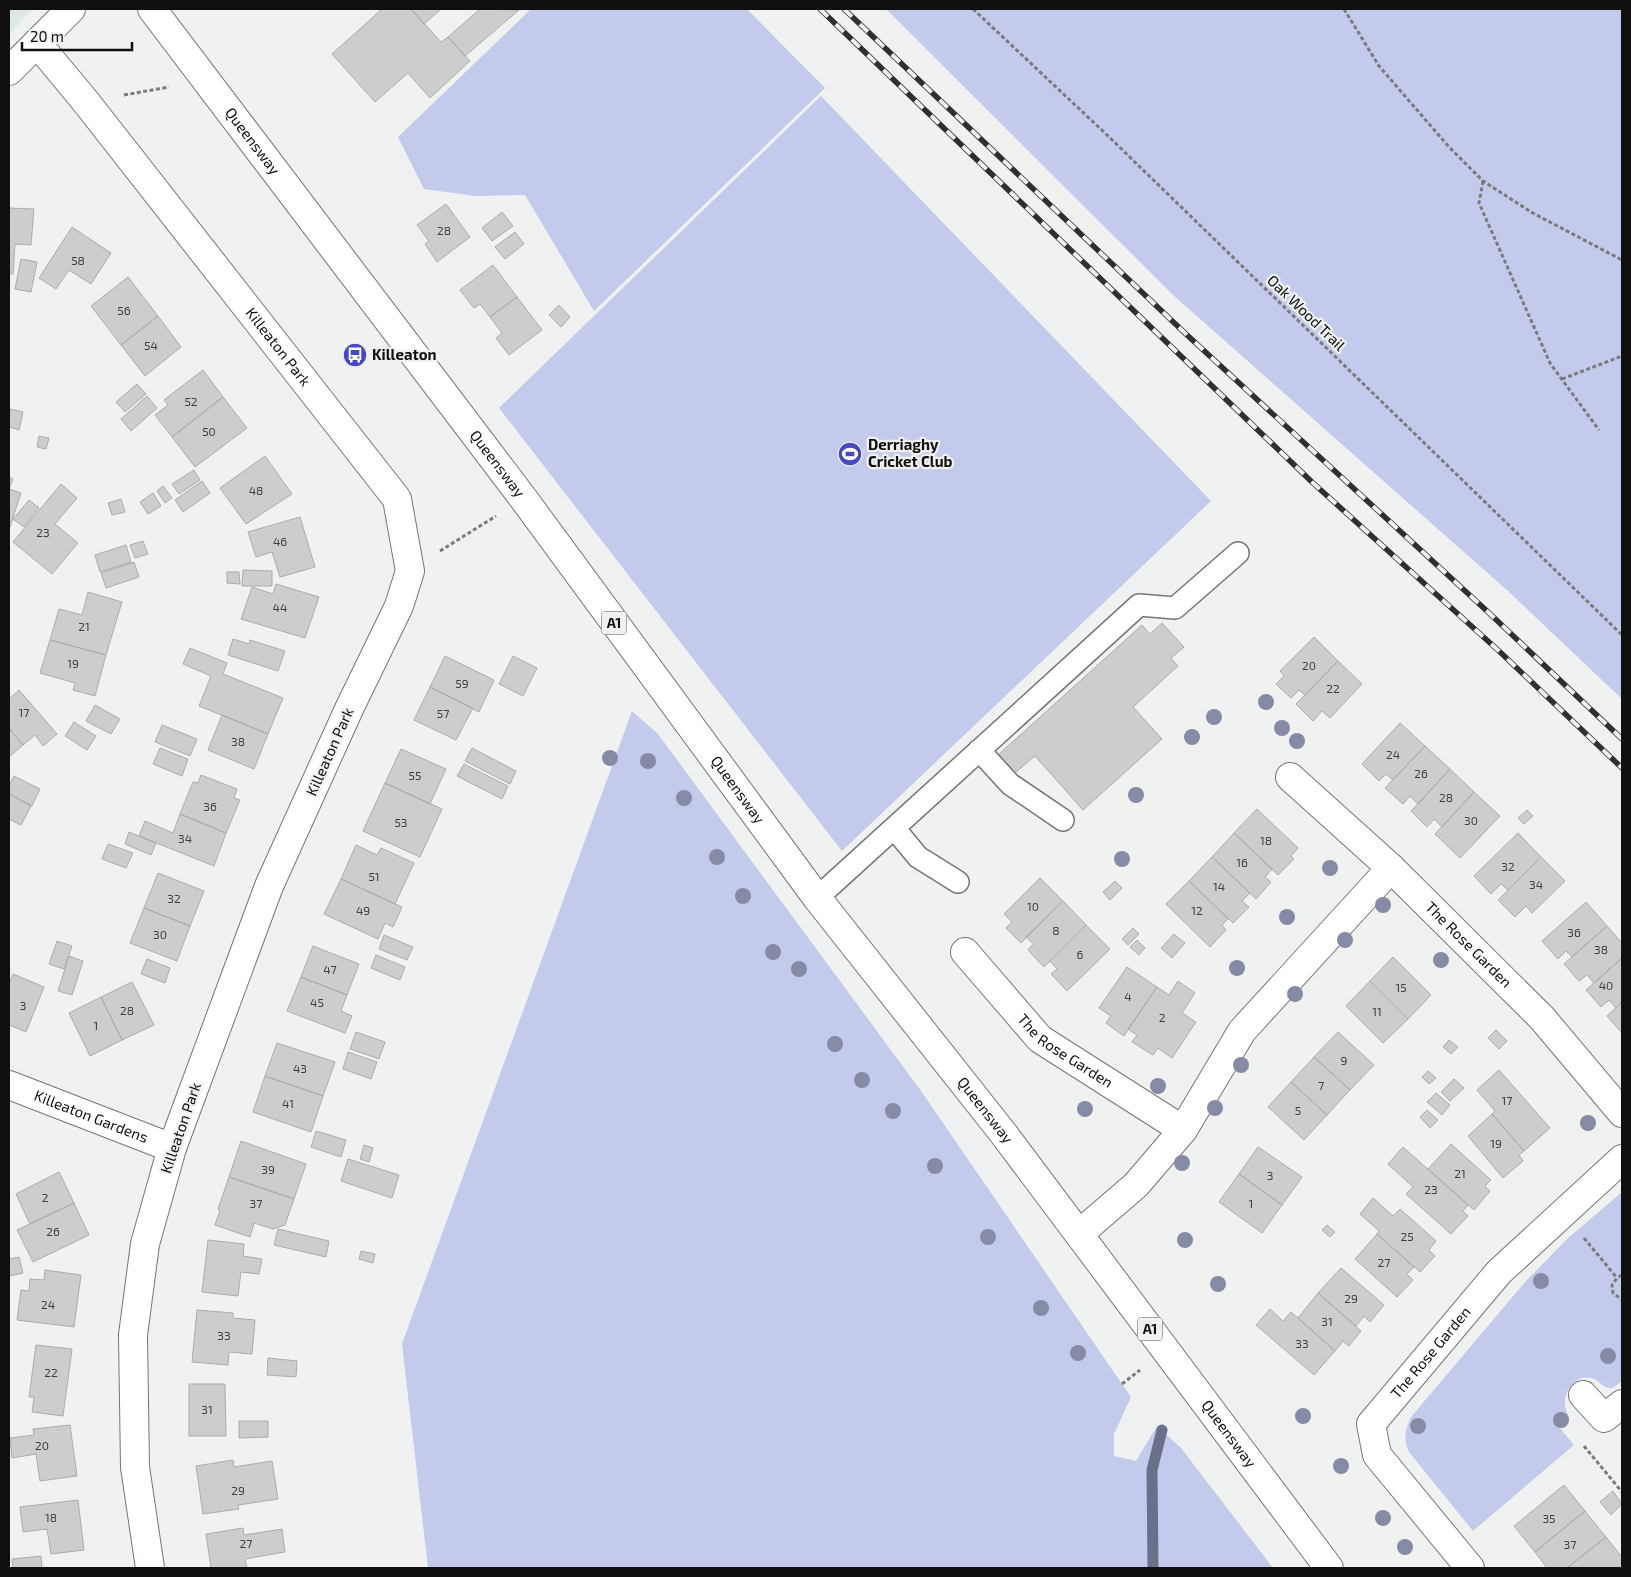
<svg xmlns="http://www.w3.org/2000/svg" width="1631" height="1577" viewBox="0 0 1631 1577" font-family="'Exo 2',sans-serif">
<rect width="100%" height="100%" fill="#eff2f0"/>
<!-- built -->
<path fill="#dee9e1" d="M9,9H33L9,35Z"/>
<!-- green -->
<path fill="#c3caeb" d="M531,9H747L825,88L594,311L525,195L476,196L424,189L398,137Z
M886,9H1622V699L1508,591L1173,295Z
M821,96L1211,501L842,851L499,408Z
M632,711L658,734L921,1091L1131,1397L1114,1434V1456L1136,1461L1157,1426L1181,1448L1273,1568H428L402,1344Z
M1622,1192V1381C1618,1384 1614,1389 1609,1388C1603,1387 1598,1380 1592,1378C1575,1374 1564,1391 1565,1405C1566,1409 1567,1413 1569,1417L1559,1427L1574,1445L1473,1531L1409,1452C1403,1438 1405,1430 1411,1417L1526,1281L1567,1239Z"/>
<g fill="none" stroke-linecap="round" stroke-linejoin="round">
<!-- stream -->
<path stroke="#6a7089" stroke-width="11" d="M1153,1568L1152,1470L1162,1430"/>
</g>
<!-- building -->
<path fill="#cbcecc" stroke="#aaadaa" d="M382,9H411L441,42L448,37L470,61L430,98L408,73L375,102L332,54Z
M411,9H441L424,24Z
M480,9L519,10L465,56L448,37Z
M446,204L470,237L437,262L425,244L429,241L417,225Z
M9,208L34,209L31,245L15,244L13,274H9Z
M502,212L513,226L492,241L482,228Z
M72,227L111,253L91,284L69,270L56,289L39,278Z
M515,232L524,244L505,259L495,247Z
M21,259L37,262L31,292L15,289Z
M493,265L517,297L490,317L480,304L474,308L460,290Z
M128,277L158,316L121,345L91,306Z
M517,297L542,330L509,355L496,338L502,333L490,317Z
M559,305L570,317L561,327L549,315Z
M158,316L181,347L145,376L121,345Z
M203,370L223,397L172,437L155,415L168,405L164,400Z
M137,384L146,394L125,412L116,402Z
M147,396L157,408L131,431L121,419Z
M223,397L247,428L195,467L172,437Z
M10,409L23,412L19,430L9,427Z
M39,436L49,438L46,449L37,447Z
M265,456L292,494L246,524L220,488Z
M194,470L200,480L179,494L172,484Z
M9,477L13,479L9,489L21,493L10,527H9Z
M202,481L210,493L183,512L175,500Z
M61,484L77,498L55,524L78,543L52,574L13,542Z
M163,486L172,498L165,503L157,491Z
M153,493L161,506L148,514L140,502Z
M121,499L125,512L112,515L108,503Z
M29,500L39,508L24,527L13,519Z
M300,517L315,567L280,577L272,552L256,557L248,532Z
M143,541L148,554L135,558L130,545Z
M126,545L131,562L100,572L95,555Z
M134,562L139,577L106,588L101,573Z
M243,570L272,571V586H242Z
M227,572H239L240,584L227,583Z
M276,584L319,597L305,638L241,619L252,587L273,594Z
M88,592L122,602L106,655L50,640L59,609L82,615Z
M1162,623L1184,647L1171,658L1178,666L1133,707L1162,739L1083,810L1035,756L1015,773L998,755L1142,625L1150,634Z
M1314,637L1338,661L1305,695L1299,690L1291,698L1276,684L1284,676L1280,671Z
M233,639L249,644L250,640L285,651L278,671L228,655Z
M50,640L106,655L95,696L73,690L75,683L40,673Z
M190,648L227,663L223,674L283,698L268,734L199,706L211,676L183,664Z
M445,656L494,680L479,712L430,687Z
M513,656L537,668L523,696L499,684Z
M1338,661L1362,684L1330,718L1322,711L1313,721L1296,704Z
M430,687L473,708L456,740L414,720Z
M19,690L57,734L43,746L35,735L23,745L9,728V699Z
M95,705L120,719L111,734L86,721Z
M222,715L268,734L254,769L208,750Z
M74,722L96,736L87,750L65,736Z
M1400,723L1425,746L1393,780L1386,774L1379,781L1362,764Z
M162,725L197,739L190,756L155,742Z
M9,728L23,745L9,757Z
M1425,746L1450,769L1418,804L1410,796L1403,804L1385,788Z
M160,748L188,759L182,776L153,764Z
M472,748L516,771L510,784L465,761Z
M401,749L446,769L430,804L385,783Z
M464,764L508,786L502,799L457,776Z
M1450,769L1474,792L1442,827L1434,819L1427,827L1411,811Z
M201,775L237,789L234,798L240,800L226,833L180,814L193,782L198,783Z
M14,776L40,789L32,806L9,794V786Z
M385,783L442,809L420,857L363,831Z
M1474,792L1500,816L1460,858L1435,834Z
M9,794L31,806L21,825L9,819Z
M1257,809L1298,848L1291,856L1294,859L1278,875L1234,833Z
M1527,810L1533,816L1524,824L1518,818Z
M180,814L226,833L214,866L139,836L145,821L173,833Z
M129,832L156,843L151,855L125,844Z
M1234,833L1272,869L1265,877L1271,882L1256,899L1212,857Z
M1518,833L1541,857L1508,890L1501,884L1491,894L1474,876Z
M108,844L133,853L126,868L102,859Z
M356,845L377,855L381,848L414,863L395,904L341,879Z
M1212,857L1250,893L1242,901L1249,907L1233,923L1189,881Z
M1541,857L1565,881L1532,913L1526,906L1515,917L1498,900Z
M158,873L204,891L190,926L144,908Z
M1040,878L1063,901L1021,943L1006,928L1012,922L1004,914Z
M341,879L402,907L393,927L385,923L378,939L324,914Z
M1115,881L1122,888L1110,900L1103,892Z
M1189,881L1228,919L1222,925L1226,930L1210,947L1166,904Z
M1063,901L1086,925L1044,967L1028,950L1033,944L1026,937Z
M1586,902L1607,926L1572,957L1566,951L1558,959L1542,941Z
M144,908L190,926L177,961L130,943Z
M1086,925L1110,949L1067,991L1051,974L1057,969L1050,961Z
M1607,926L1622,943V958L1594,983L1587,975L1579,981L1564,964Z
M1133,928L1139,934L1128,945L1122,939Z
M1174,934L1185,943L1172,958L1161,948Z
M384,935L413,947L407,960L379,949Z
M1137,940L1145,948L1139,955L1130,947Z
M57,941L72,946L64,969L49,964Z
M313,946L359,964L347,995L301,977Z
M376,955L405,967L400,980L371,968Z
M69,956L83,961L72,995L58,991Z
M1393,957L1431,995L1408,1019L1370,981Z
M1622,958V1002L1616,1008L1609,1000L1601,1007L1586,990Z
M147,959L170,968L165,983L141,974Z
M1127,967L1157,987L1124,1036L1106,1023L1111,1016L1099,1008Z
M13,974L44,987L26,1032L9,1025V984Z
M301,977L347,995L341,1011L352,1016L345,1033L287,1011Z
M1178,981L1195,993L1182,1013L1196,1022L1172,1058L1158,1048L1153,1055L1132,1042L1137,1035L1128,1029L1157,987L1169,995Z
M1370,981L1408,1019L1383,1043L1346,1006Z
M132,982L154,1025L122,1040L101,997Z
M101,997L122,1040L90,1056L69,1013Z
M1622,1002V1033L1607,1016Z
M1496,1030L1507,1041L1499,1049L1488,1038Z
M356,1032L385,1042L379,1059L350,1049Z
M1338,1032L1374,1065L1350,1090L1314,1057Z
M1449,1040L1458,1047L1451,1054L1443,1047Z
M277,1043L335,1062L323,1096L265,1076Z
M348,1052L377,1062L371,1079L343,1069Z
M1314,1057L1350,1090L1327,1115L1291,1082Z
M1499,1070L1550,1128L1524,1151L1492,1114L1495,1111L1477,1090Z
M1428,1071L1436,1078L1429,1084L1422,1077Z
M265,1076L323,1096L311,1132L253,1112Z
M1454,1079L1464,1088L1450,1101L1441,1092Z
M1291,1082L1327,1115L1304,1140L1268,1107Z
M1436,1093L1450,1105L1442,1115L1427,1102Z
M1427,1110L1438,1120L1430,1128L1420,1117Z
M1492,1114L1524,1151L1519,1155L1523,1161L1503,1178L1468,1136Z
M316,1131L346,1140L341,1157L311,1147Z
M241,1141L306,1164L294,1199L229,1177Z
M1451,1144L1491,1180L1485,1186L1490,1191L1474,1210L1428,1169Z
M364,1145L373,1148L369,1162L360,1159Z
M1258,1147L1302,1177L1282,1205L1239,1174Z
M1403,1147L1468,1205L1463,1211L1468,1216L1451,1234L1406,1194L1413,1187L1388,1164Z
M348,1159L399,1175L392,1198L341,1181Z
M59,1172L74,1203L30,1224L16,1194Z
M1239,1174L1282,1205L1262,1233L1219,1202Z
M229,1177L294,1199L285,1225L273,1229L254,1223L250,1237L215,1225L220,1210L218,1209Z
M1373,1198L1393,1216L1400,1209L1436,1241L1429,1250L1435,1256L1420,1272L1377,1234L1379,1231L1360,1214Z
M74,1203L89,1235L33,1262L17,1230Z
M1327,1225L1335,1232L1330,1237L1322,1230Z
M278,1229L329,1241L326,1257L274,1245Z
M1377,1234L1414,1267L1407,1274L1413,1280L1397,1297L1355,1259Z
M208,1240L244,1244L243,1256L262,1259L259,1274L241,1272L238,1296L202,1292Z
M361,1251L375,1254L373,1263L359,1259Z
M19,1257L23,1273L9,1276V1259Z
M1341,1268L1384,1305L1370,1322L1364,1316L1356,1326L1318,1293Z
M45,1270L81,1275L74,1327L17,1320L21,1290L29,1291L30,1279L44,1280Z
M1318,1293L1361,1331L1349,1346L1343,1341L1335,1351L1298,1318Z
M1270,1309L1283,1321L1291,1312L1335,1351L1314,1375L1256,1325Z
M197,1310L233,1313V1318L255,1320L252,1354L229,1352L228,1365L192,1362Z
M36,1345L72,1349L63,1416L32,1412L34,1397H29Z
M268,1358L297,1361L296,1377L267,1375Z
M189,1384H225L226,1436H189Z
M239,1421H268V1437L239,1438Z
M70,1425L77,1476L40,1481L36,1454L12,1458L10,1438L34,1435L33,1429Z
M233,1460L234,1467L272,1461L278,1499L238,1505L239,1509L203,1514L196,1466Z
M1564,1485L1585,1511L1535,1552L1514,1526Z
M1613,1491L1622,1504L1611,1515L1600,1502Z
M78,1500L84,1550L51,1554L47,1529L23,1532L20,1507Z
M1585,1511L1606,1537L1567,1568H1547L1535,1552Z
M243,1528L244,1535L282,1529L285,1552L245,1559L247,1568H211L206,1534Z
M1606,1537L1622,1557V1566L1620,1568H1567Z
M41,1556L42,1568H13L12,1559Z"/>
<g fill="none" stroke-linecap="round" stroke-linejoin="round">
<!-- service casing -->
<g stroke="#737774" stroke-width="24">
<path id="service" d="M979,750L1010,784L1063,820
M894,828L918,857L958,882
M817,898L1139,605L1175,608L1238,553"/>
</g>
<!-- minor casing -->
<g stroke="#737774" stroke-width="30">
<g id="minor">
<path id="s1" d="M37,43L86,102L397,499L410,571L399,606L349,709L269,886L172,1148L145,1244L133,1335L135,1467L150,1568"/>
<path d="M9,71L71,9"/>
<path id="s2" d="M1290,777L1391,868L1542,1018L1622,1113"/>
<path id="s3" d="M965,952L1040,1039L1183,1130"/>
<path id="s4" d="M9,1085L172,1148"/>
<path d="M1079,1234L1136,1185L1183,1130L1242,1031L1391,868"/>
<path d="M1583,1395L1604,1418L1622,1404"/>
<path id="s5" d="M1470,1568L1377,1455L1371,1424L1499,1272L1622,1159"/>
</g>
</g>
<!-- primary casing -->
<g stroke="#737774" stroke-width="30">
<g id="primary">
<path id="s6" d="M152,9L523,498L817,898L1003,1133L1329,1568"/>
</g>
</g>
<!-- path -->
<path stroke="#7a7c7b" stroke-width="3" stroke-dasharray="4 2.5" stroke-linecap="butt" d="M973,9L1106,134L1622,635
M1344,9L1379,66L1449,147L1483,181L1531,212L1622,260
M124,95L169,87
M1483,181L1479,203L1550,363L1599,430
M1562,379L1622,356
M440,551L496,516
M1584,1238L1617,1278
M1622,1275L1617,1278L1612,1285L1613,1293L1622,1300
M1122,1384L1140,1370
M1584,1446L1622,1492"/>
<!-- service -->
<use href="#service" stroke="#fff" stroke-width="21"/>
<!-- minor -->
<use href="#minor" stroke="#fff" stroke-width="28"/>
<!-- primary -->
<use href="#primary" stroke="#fff" stroke-width="28"/>
<!-- rail casing -->
<g stroke="#2e302f" stroke-width="5.5">
<path id="rail" d="M820,9L1313,483L1499,651L1622,768
M844,9L1187,335L1488,612L1622,739"/>
</g>
<!-- rail -->
<use href="#rail" stroke="#eff2f0" stroke-width="4" stroke-dasharray="11" stroke-linecap="butt"/>
</g>
<!-- trees -->
<g fill="#868ba5">
<circle cx="1266" cy="702" r="8"/>
<circle cx="1214" cy="717" r="8"/>
<circle cx="1282" cy="728" r="8"/>
<circle cx="1192" cy="737" r="8"/>
<circle cx="1297" cy="741" r="8"/>
<circle cx="610" cy="758" r="8"/>
<circle cx="648" cy="761" r="8"/>
<circle cx="1136" cy="795" r="8"/>
<circle cx="684" cy="798" r="8"/>
<circle cx="717" cy="857" r="8"/>
<circle cx="1122" cy="859" r="8"/>
<circle cx="1330" cy="868" r="8"/>
<circle cx="743" cy="896" r="8"/>
<circle cx="1383" cy="905" r="8"/>
<circle cx="1287" cy="917" r="8"/>
<circle cx="1345" cy="940" r="8"/>
<circle cx="773" cy="952" r="8"/>
<circle cx="1441" cy="960" r="8"/>
<circle cx="1237" cy="968" r="8"/>
<circle cx="799" cy="969" r="8"/>
<circle cx="1295" cy="994" r="8"/>
<circle cx="835" cy="1044" r="8"/>
<circle cx="1241" cy="1065" r="8"/>
<circle cx="862" cy="1080" r="8"/>
<circle cx="1158" cy="1086" r="8"/>
<circle cx="1215" cy="1108" r="8"/>
<circle cx="1085" cy="1109" r="8"/>
<circle cx="893" cy="1111" r="8"/>
<circle cx="1588" cy="1123" r="8"/>
<circle cx="1182" cy="1163" r="8"/>
<circle cx="935" cy="1166" r="8"/>
<circle cx="988" cy="1237" r="8"/>
<circle cx="1185" cy="1240" r="8"/>
<circle cx="1541" cy="1281" r="8"/>
<circle cx="1218" cy="1284" r="8"/>
<circle cx="1041" cy="1308" r="8"/>
<circle cx="1078" cy="1353" r="8"/>
<circle cx="1608" cy="1356" r="8"/>
<circle cx="1303" cy="1416" r="8"/>
<circle cx="1561" cy="1420" r="8"/>
<circle cx="1418" cy="1426" r="8"/>
<circle cx="1341" cy="1466" r="8"/>
<circle cx="1383" cy="1518" r="8"/>
<circle cx="1405" cy="1547" r="8"/>
</g>
<!-- icons -->
<defs>
<g id="bus-disc" transform="scale(1.25)"><circle r="9.5" fill="#464ac0" stroke="#eff2f0"/><path d="M-5-6H5V4H4V6H2V4H-2V6H-4V4H-5ZM-3.5-4V0h7V-4ZM-3.5 1.2v1.5H-2V1.2ZM2 1.2v1.5H3.5V1.2Z" fill="#fff"/></g>
<g id="stadium-disc" transform="scale(1.25)"><circle r="9.5" fill="#464ac0" stroke="#eff2f0"/><path d="M0-5a6.5 5 0 1 0 0 10a6.5 5 0 1 0 0-10ZM-3.5-1.8h7v3.6h-7Z" fill="#fff"/></g>
</defs>
<g fill-rule="evenodd">
<use href="#bus-disc" x="355" y="355"/>
<use href="#stadium-disc" x="850" y="454"/>
</g>
<g text-anchor="middle" stroke-width="4.5" stroke-linejoin="round" paint-order="stroke">
<!-- number labels -->
<g font-size="12" fill="#3d3f3e">
<text x="444" y="235">28</text>
<text x="78" y="265">58</text>
<text x="124" y="315">56</text>
<text x="151" y="350">54</text>
<text x="191" y="406">52</text>
<text x="209" y="436">50</text>
<text x="256" y="495">48</text>
<text x="43" y="537">23</text>
<text x="280" y="546">46</text>
<text x="280" y="612">44</text>
<text x="84" y="631">21</text>
<text x="73" y="668">19</text>
<text x="1309" y="670">20</text>
<text x="462" y="688">59</text>
<text x="1333" y="693">22</text>
<text x="24" y="717">17</text>
<text x="443" y="718">57</text>
<text x="238" y="746">38</text>
<text x="1393" y="759">24</text>
<text x="1421" y="778">26</text>
<text x="415" y="780">55</text>
<text x="1446" y="802">28</text>
<text x="210" y="811">36</text>
<text x="1471" y="825">30</text>
<text x="401" y="827">53</text>
<text x="185" y="843">34</text>
<text x="1266" y="845">18</text>
<text x="1242" y="867">16</text>
<text x="1508" y="871">32</text>
<text x="374" y="881">51</text>
<text x="1536" y="889">34</text>
<text x="1219" y="891">14</text>
<text x="174" y="903">32</text>
<text x="1033" y="911">10</text>
<text x="363" y="915">49</text>
<text x="1197" y="915">12</text>
<text x="1056" y="935">8</text>
<text x="1574" y="937">36</text>
<text x="160" y="939">30</text>
<text x="1601" y="954">38</text>
<text x="1080" y="959">6</text>
<text x="330" y="974">47</text>
<text x="1606" y="990">40</text>
<text x="1401" y="992">15</text>
<text x="1128" y="1001">4</text>
<text x="317" y="1007">45</text>
<text x="23" y="1010">3</text>
<text x="127" y="1015">28</text>
<text x="1377" y="1016">11</text>
<text x="1162" y="1022">2</text>
<text x="96" y="1030">1</text>
<text x="1344" y="1065">9</text>
<text x="300" y="1073">43</text>
<text x="1321" y="1090">7</text>
<text x="1507" y="1105">17</text>
<text x="288" y="1108">41</text>
<text x="1298" y="1115">5</text>
<text x="1496" y="1148">19</text>
<text x="268" y="1174">39</text>
<text x="1460" y="1178">21</text>
<text x="1270" y="1180">3</text>
<text x="1431" y="1194">23</text>
<text x="45" y="1202">2</text>
<text x="256" y="1208">37</text>
<text x="1251" y="1208">1</text>
<text x="53" y="1236">26</text>
<text x="1407" y="1241">25</text>
<text x="1384" y="1267">27</text>
<text x="1351" y="1303">29</text>
<text x="48" y="1309">24</text>
<text x="1327" y="1326">31</text>
<text x="224" y="1340">33</text>
<text x="1302" y="1348">33</text>
<text x="51" y="1377">22</text>
<text x="207" y="1414">31</text>
<text x="42" y="1450">20</text>
<text x="238" y="1495">29</text>
<text x="51" y="1522">18</text>
<text x="1549" y="1523">35</text>
<text x="246" y="1548">27</text>
<text x="1570" y="1549">37</text>
</g>
<!-- shield labels -->
<g fill="#eff2f0" stroke="#525352" stroke-width="1">
<rect x="601.5" y="611.5" width="25" height="23" rx="4"/>
<rect x="1137.5" y="1317.5" width="25" height="23" rx="4"/>
</g>
<g font-size="14" font-weight="bold" fill="#0e0f0e">
<text x="614" y="628">A1</text>
<text x="1150" y="1334">A1</text>
</g>
<!-- street labels -->
<g font-size="15" fill="#0e0f0e" stroke="#eff2f0">
<text dy="5" stroke="none"><textPath href="#s6" startOffset="166">Queensway</textPath></text>
<text transform="translate(1306 313) rotate(44)" y="5">Oak Wood Trail</text>
<text dy="5" stroke="none"><textPath href="#s1" startOffset="388">Killeaton Park</textPath></text>
<text dy="5" stroke="none"><textPath href="#s6" startOffset="571">Queensway</textPath></text>
<text transform="translate(330 752) rotate(-66)" y="5">Killeaton Park</text>
<text dy="5" stroke="none"><textPath href="#s6" startOffset="976">Queensway</textPath></text>
<text dy="5" stroke="none"><textPath href="#s2" startOffset="245">The Rose Garden</textPath></text>
<text dy="5" stroke="none"><textPath href="#s3" startOffset="142">The Rose Garden</textPath></text>
<text dy="5" stroke="none"><textPath href="#s6" startOffset="1381">Queensway</textPath></text>
<text dy="5" stroke="none"><textPath href="#s4" startOffset="88">Killeaton Gardens</textPath></text>
<text transform="translate(181 1128) rotate(-71)" y="5">Killeaton Park</text>
<text dy="5" stroke="none"><textPath href="#s5" startOffset="271">The Rose Garden</textPath></text>
<text dy="5" stroke="none"><textPath href="#s6" startOffset="1786">Queensway</textPath></text>
</g>
<!-- poi labels -->
<g font-size="15" font-weight="bold" fill="#0e0f0e" stroke="#eff2f0" text-anchor="start">
<text x="372" y="360">Killeaton</text>
<text x="868" y="450">Derriaghy<tspan x="868" dy="17">Cricket Club</tspan></text>
</g>
</g>
<!-- border -->
<rect width="1631" height="1577" fill="none" stroke="#0e0f0e" stroke-width="20"/>
<!-- scale -->
<path d="M22 42v8h110v-8" fill="none" stroke="#0e0f0e" stroke-width="2.5"/>
<text x="30" y="42" font-size="15" fill="#0e0f0e" stroke="#eff2f0" stroke-width="4" paint-order="stroke">20 m</text>
</svg>
